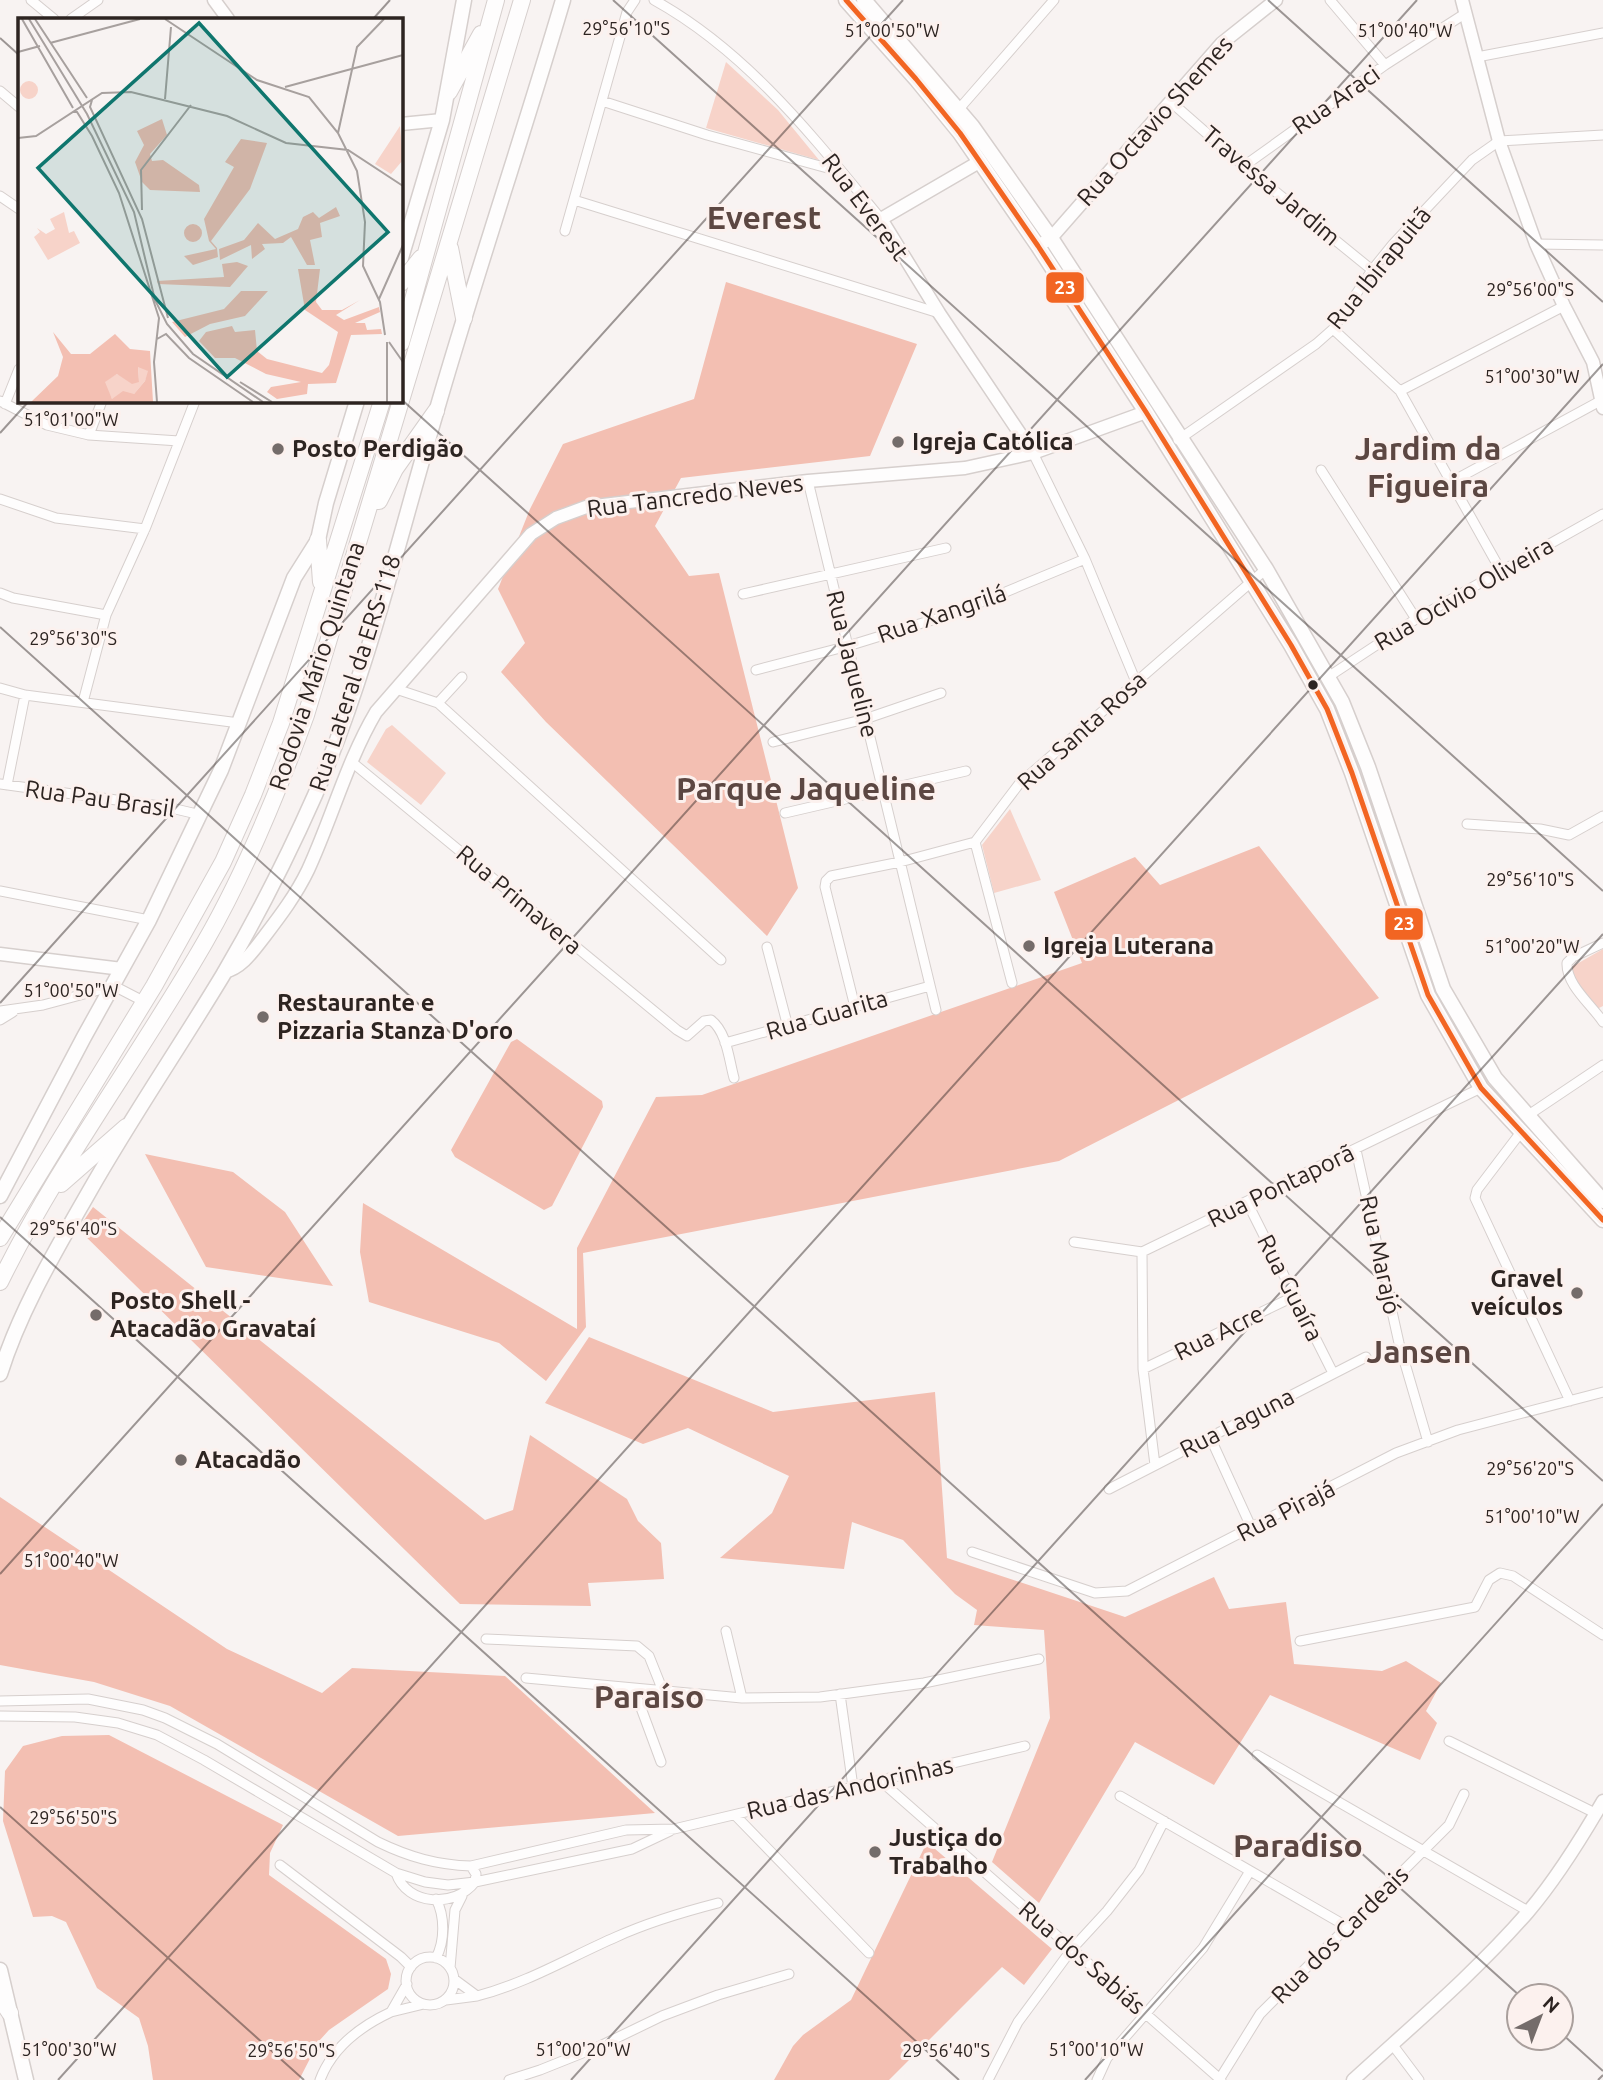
<svg xmlns="http://www.w3.org/2000/svg" width="1603" height="2080" viewBox="0 0 1603 2080" font-family="Ubuntu,sans-serif">
<rect width="100%" height="100%" fill="#f8f3f2"/>
<!-- green -->
<path fill="#f7d3c9" d="M726,62L778,110L819,160L706,128Z
M392,725L446,773L421,805L367,762L386,729Z
M1010,809L1041,880L994,893L982,845Z
M1603,949V1006L1597,1009L1568,969Z"/>
<!-- forest -->
<path fill="#f3bfb2" d="M726,282L917,344L870,456L681,478L655,526L689,576L719,573L798,888L767,936L546,722L501,672L525,643L498,589L530,509L563,444L694,399Z
M1259,846L1379,998L1059,1161L583,1253L586,1327L546,1381L499,1343L369,1302L360,1252L363,1203L577,1329V1248L656,1097L702,1095L1082,963L1054,892L1135,857L1160,885Z
M517,1039L602,1101L603,1107L552,1206L544,1210L455,1157L451,1150L511,1042Z
M145,1154L233,1172L285,1212L333,1286L206,1267Z
M93,1207L485,1520L513,1510L530,1435L627,1499L638,1521L661,1543L664,1579L588,1583L591,1606L460,1604L78,1229Z
M589,1337L773,1412L935,1392L947,1558L1125,1617L1214,1577L1229,1609L1286,1602L1294,1664L1382,1671L1406,1661L1441,1683L1426,1711L1437,1723L1420,1760L1270,1695L1214,1785L1135,1742L1039,1903L992,1862L1050,1718L1044,1630L974,1625L977,1610L955,1594L903,1540L852,1522L844,1569L720,1558L772,1513L789,1476L688,1428L643,1444L545,1403Z
M0,1497L227,1649L322,1693L352,1668L505,1676L655,1813L398,1836L170,1706L94,1682L0,1665Z
M109,1735L283,1825L270,1853L269,1875L386,1959L391,1974L388,1989L329,2030L319,2041L299,2080H153L148,2046L139,2018L97,1988L66,1922L52,1916L33,1917L3,1821L5,1771L23,1746L62,1736Z
M927,1842L1052,1949L1024,1985L1002,1967L889,2080H774L793,2046L803,2035L851,2000Z"/>
<g fill="none" stroke-linecap="round" stroke-linejoin="round">
<!-- minor casing -->
<g stroke="#d6cfcd" stroke-width="11">
<path id="minor" d="M31,0L54,19
M654,0C748,52 814,138 881,219
M1330,0L1385,65
M71,19L98,0
M1477,57L1603,33
M0,91L19,107
M602,101L707,135L842,172
M1171,102L1244,166L1372,270
M959,109L1054,0
M1244,166L1385,65L1466,13
M0,196L19,209
M574,200L939,313
M565,231L627,12L635,0
M1536,244L1603,245
M1333,329L1400,391L1501,571
M1400,391L1564,306
M0,401L47,425L89,435L179,441
M5,404L19,369
M89,435L102,401
M1178,440L1316,344L1333,329L1372,270L1393,244L1472,160L1499,141L1603,135
M1033,453L1085,559L1136,682
M1321,470L1416,619
M808,481L936,1010
M1451,482L1602,400
M0,499L56,518L145,529
M0,593L13,598L106,615
M743,594L946,548
M756,670L848,646L955,613L1085,559
M1328,677L1416,619L1603,514
M0,688L25,695L239,723
M396,689L438,703L462,677
M83,702L106,615L145,529L195,401
M438,703L721,960
M773,742L865,719L941,693
M353,763L677,1030L687,1036L704,1021L711,1020C727,1032 729,1060 734,1078
M0,784L167,807L201,815
M7,785L25,695
M785,813L966,771
M1467,824L1540,829L1569,835L1603,816
M975,842L1012,983
M0,891L149,920
M1603,943L1573,957L1567,963C1566,985 1592,1005 1603,1022
M767,947L788,1027
M855,1007L825,887L826,881L831,876L900,862L975,842L1019,784L1266,569
M0,1011L43,1005L114,986L145,1002
M0,1020L13,1012
M725,1043L930,986
M1527,1116L1603,1065
M1521,1132L1477,1190L1475,1198L1570,1401
M1356,1150L1399,1343L1428,1442
M1247,1202L1333,1373
M1074,1242L1142,1252L1481,1088
M1142,1252L1143,1369L1155,1465
M1143,1369L1295,1296
M1210,1437L1252,1529
M1109,1489L1366,1357
M972,1552L1095,1593L1127,1591L1396,1453L1458,1430L1603,1392
M726,1631L742,1698
M486,1639L637,1646L649,1656L663,1691
M1300,1641L1475,1607L1489,1580L1500,1573L1513,1576L1603,1635
M526,1678L742,1698L820,1697L924,1683L1039,1659
M634,1689L661,1762
M840,1694L853,1787
M0,1701L88,1699L143,1710L165,1718L217,1744L378,1842C409,1857 437,1865 471,1866L626,1830L674,1829L1025,1746
M0,1716L75,1717L118,1723L157,1735L204,1760L396,1873L425,1882L448,1885L475,1882L632,1849L670,1831
M1449,1741L1595,1813
M1257,1755L1528,1911
M881,1781L1221,2080
M1120,1796L1346,1926
M735,1815L869,1953
M280,1865L401,1957L411,1967
M396,1873C407,1906 455,1908 475,1882L476,1874L471,1866
M436,1899C445,1916 445,1941 436,1958
M406 1981a24 24 0 1 1 48 0a24 24 0 1 1-48 0Z
M450,1968L455,1910L462,1896
M407,1984L391,2012L424,2004
M477,1996C527,1983 570,1957 616,1937C649,1922 683,1912 718,1903
M446,2000L477,1996L454,1979
M1392,2044L1419,2080
M320,2080C332,2048 361,2026 391,2012
M509,2080L540,2070L600,2046L662,2016L718,1995L789,1974
M988,2080L1018,2022L1072,1949L1107,1911L1139,1870L1164,1821
M1097,2080L1107,2058L1203,1948L1250,1871
M1219,2080L1260,2014L1449,1825L1464,1794"/>
</g>
<!-- tertiary casing -->
<g stroke="#d6cfcd" stroke-width="15">
<path id="tertiary" d="M214,0L228,19
M401,124L442,120
M979,162L881,219L939,313L1033,453
M0,954L122,969"/>
</g>
<!-- secondary casing -->
<g stroke="#d6cfcd" stroke-width="15">
<path id="secondary" d="M1462,0L1499,141L1536,244L1564,306L1593,362L1603,408
M1038,246L1051,238L1222,43L1276,0
M224,972C242,968 253,951 264,937C280,916 296,895 308,870C332,818 347,761 376,712L531,534L556,518L586,507L808,481L965,468L1033,453L1146,412
M1353,2080C1412,2026 1476,1972 1528,1912C1557,1878 1581,1839 1603,1801"/>
</g>
<!-- primary casing -->
<g stroke="#d6cfcd" stroke-width="17">
<path id="primary" d="M846,0L916,79L960,133L1038,246L1146,412L1291,645L1327,709L1352,773L1428,995L1481,1088L1603,1220
M864,0L972,126L1051,238L1266,569L1342,702L1368,767L1443,989L1495,1078L1603,1201
M401,258L442,120L464,0
M0,1196L84,1037L149,920L221,770L294,578L318,540L326,503L357,401
M0,1374C20,1310 56,1250 89,1192C131,1118 179,1048 223,975C257,917 288,856 315,795C367,675 398,541 435,416C475,277 522,139 563,0
M0,1970L26,2080"/>
</g>
<!-- trunk casing -->
<g stroke="#d6cfcd" stroke-width="18">
<path id="trunk" d="M449,92L481,34
M450,248L464,318
M401,283L421,258
M401,343L496,0
M379,501L395,469L436,411
M318,540L321,582
M61,1184L126,1127
M0,1238L154,986L223,862L253,795L281,723L382,401
M0,1282C58,1164 139,1057 205,942C246,871 278,792 306,715L522,0
M0,1998L10,2013"/>
</g>
<!-- minor -->
<use href="#minor" stroke="#fefdfd" stroke-width="9"/>
<!-- tertiary -->
<use href="#tertiary" stroke="#fefdfd" stroke-width="12"/>
<!-- secondary -->
<use href="#secondary" stroke="#fefdfd" stroke-width="12"/>
<!-- primary -->
<use href="#primary" stroke="#fefdfd" stroke-width="14"/>
<!-- trunk -->
<use href="#trunk" stroke="#fefdfd" stroke-width="16"/>
<!-- bus-1 casing -->
<g stroke="#fcf1ee" stroke-width="10">
<path id="bus-1" d="M846,0L916,79L960,133L1038,246L1146,412L1291,645L1327,709L1352,773L1428,995L1481,1088L1603,1220"/>
</g>
<!-- bus-1 -->
<use href="#bus-1" stroke="#f26522" stroke-width="5"/>
</g>
<!-- ticks -->
<path fill="none" stroke="#2d2421" stroke-width="2" stroke-opacity="0.45" d="M613,0L1603,891M1268,0L1603,302M373,19L390,0M0,38L19,55M401,399L1603,1481M0,433L29,401M0,627L1520,1996M0,1003L903,0M0,1217L959,2080M0,1574L1417,0M0,1807L304,2080M1561,2033L1603,2071M58,2080L1603,364M571,2080L1603,934M1085,2080L1603,1504M1598,2080L1603,2075"/>
<!-- markers -->
<g fill="#746c6a" stroke="#fcf1ee" stroke-width="2.5">
<circle cx="898" cy="442" r="7"/>
<circle cx="278" cy="449" r="7"/>
<circle cx="1029" cy="946" r="7"/>
<circle cx="263" cy="1017" r="7"/>
<circle cx="1577" cy="1293" r="7"/>
<circle cx="96" cy="1315" r="7"/>
<circle cx="181" cy="1460" r="7"/>
<circle cx="875" cy="1852" r="7"/>
</g>
<circle fill="#2d2421" stroke="#fcf1ee" stroke-width="2.5" cx="1313" cy="685" r="6"/>
<g text-anchor="middle" stroke-width="6" stroke-linejoin="round" paint-order="stroke">
<!-- street labels -->
<g font-size="24" fill="#2d2421" stroke="#fcf1ee">
<text transform="translate(1336 100) rotate(-35)" y="8">Rua Araci</text>
<text transform="translate(1155 121) rotate(-48)" y="8">Rua Octavio Shemes</text>
<text transform="translate(1271 186) rotate(40)" y="8">Travessa Jardim</text>
<text transform="translate(865 207) rotate(53)" y="8">Rua Everest</text>
<text transform="translate(1379 268) rotate(-51)" y="8">Rua Ibirapuitã</text>
<text transform="translate(695 496) rotate(-7)" y="8">Rua Tancredo Neves</text>
<text transform="translate(1464 594) rotate(-30)" y="8">Rua Ocivio Oliveira</text>
<text transform="translate(942 614) rotate(-19)" y="8">Rua Xangrilá</text>
<text transform="translate(852 664) rotate(76)" y="8">Rua Jaqueline</text>
<text transform="translate(317 666) rotate(-72)" y="8">Rodovia Mário Quintana</text>
<text transform="translate(355 673) rotate(-72)" y="8">Rua Lateral da ERS-118</text>
<text transform="translate(1082 731) rotate(-42)" y="8">Rua Santa Rosa</text>
<text transform="translate(100 799) rotate(8)" y="8">Rua Pau Brasil</text>
<text transform="translate(519 900) rotate(40)" y="8">Rua Primavera</text>
<text transform="translate(827 1015) rotate(-16)" y="8">Rua Guarita</text>
<text transform="translate(1281 1186) rotate(-26)" y="8">Rua Pontaporã</text>
<text transform="translate(1380 1255) rotate(78)" y="8">Rua Marajó</text>
<text transform="translate(1290 1288) rotate(63)" y="8">Rua Guaíra</text>
<text transform="translate(1219 1333) rotate(-26)" y="8">Rua Acre</text>
<text transform="translate(1237 1423) rotate(-27)" y="8">Rua Laguna</text>
<text transform="translate(1286 1511) rotate(-27)" y="8">Rua Pirajá</text>
<text transform="translate(850 1788) rotate(-13)" y="8">Rua das Andorinhas</text>
<text transform="translate(1340 1935) rotate(-45)" y="8">Rua dos Cardeais</text>
<text transform="translate(1082 1958) rotate(41)" y="8">Rua dos Sabiás</text>
</g>
<!-- poi labels -->
<g font-size="24" font-weight="bold" fill="#2d2421" stroke="#fcf1ee" text-anchor="start">
<text x="912" y="450">Igreja Católica</text>
<text x="292" y="457">Posto Perdigão</text>
<text x="1043" y="954">Igreja Luterana</text>
<text x="277" y="1011">Restaurante e<tspan x="277" dy="28">Pizzaria Stanza D'oro</tspan></text>
<text x="1563" y="1287" text-anchor="end">Gravel<tspan x="1563" dy="28">veículos</tspan></text>
<text x="110" y="1309">Posto Shell -<tspan x="110" dy="28">Atacadão Gravataí</tspan></text>
<text x="195" y="1468">Atacadão</text>
<text x="889" y="1846">Justiça do<tspan x="889" dy="28">Trabalho</tspan></text>
</g>
<!-- district labels -->
<g font-size="32" font-weight="bold" fill="#5c4742" stroke="#fcf1ee">
<text x="764" y="229">Everest</text>
<text x="1428" y="460">Jardim da<tspan x="1428" dy="37">Figueira</tspan></text>
<text x="806" y="800">Parque Jaqueline</text>
<text x="1419" y="1363">Jansen</text>
<text x="649" y="1708">Paraíso</text>
<text x="1298" y="1857">Paradiso</text>
</g>
</g>
<!-- overview -->
<g transform="translate(18 18)">
<rect width="385" height="385" fill="#f8f3f2"/>
<path d="M2 72a9 9 0 1 1 18 0a9 9 0 1 1-18 0ZM382,108L385,142L373,156L357,146ZM46,194L51,215L56,213L62,225L30,242L16,219L22,214L19,210L28,216L37,211L32,201ZM120,348L131,353L127,363L116,376L94,381L85,364L99,356L121,364Z" fill="#f7d3c9"/>
<path d="M144,101L149,117L132,136L134,143L145,142L181,167L182,174L132,172L124,164L117,144L126,127L119,113ZM223,121L249,125L232,171L193,223L199,230L200,239L175,247L166,238L198,231L191,223L186,201L216,149L207,144ZM318,189L322,198L302,205L304,219L292,222L297,247H289L273,219L265,225L244,226L247,231L234,241L233,227L202,242L201,231L226,222L240,205L257,221L280,211L285,199L295,194L301,200ZM166 215a9 9 0 1 1 18 0a9 9 0 1 1-18 0ZM219,244L230,248L212,269L140,266L139,263L206,259L204,246ZM280,251H302L298,284L304,292H324L342,282L318,297L326,302L361,289L362,294L337,305H347L349,312L363,311L364,316L333,317L318,365L290,366L289,376L259,381L249,374L253,369L283,364L248,356L217,340H197L181,323L188,314L214,308L217,314L237,312L239,333L249,341L304,355L311,347L320,314L287,292ZM223,273H250L227,298L192,306L167,319L154,304L206,291ZM35,314L53,336H72L97,316L112,331L132,333L135,384H13L40,358L45,339ZM120,349L130,353L127,363L116,376L105,373L94,381L87,364L99,356L114,366L121,364Z" fill="#f3bfb2" fill-rule="evenodd"/>
<path fill="none" stroke="#a7a09e" stroke-width="2" d="M4,1L55,90M11,1L69,96L116,194L137,282L149,306L175,336L245,384M17,1L69,80M147,1L239,62L291,79L320,115L339,153L347,204L345,248L362,284L367,317M32,25L122,1M0,34L22,28M267,69L385,37M147,81L153,9M74,82L72,89L124,201L150,300M55,94H59L74,118L101,175L141,300L136,344L139,384M320,115L339,29L366,1M0,120L18,118L84,75L113,74L209,98L268,125L330,132L385,168M124,192L123,152L173,87M361,281L385,227M139,321L148,316L171,340L235,384M371,324L385,344M222,364L254,384M369,384V324"/>
<path fill="#0f766e" fill-opacity="0.15" stroke="#0f766e" stroke-width="3.5" d="M181,5L370,214L209,359L20,150Z"/>
<rect width="385" height="385" fill="none" stroke="#2d2421" stroke-width="3.5"/>
</g>
<g font-size="18" text-anchor="middle" fill="#2d2421" stroke="#fcf1ee" stroke-width="6" stroke-linejoin="round" paint-order="stroke">
<text x="626" y="35">29°56'10"S</text>
<text x="892" y="37">51°00'50"W</text>
<text x="1405" y="37">51°00'40"W</text>
<text x="1530" y="296">29°56'00"S</text>
<text x="1532" y="383">51°00'30"W</text>
<text x="71" y="426">51°01'00"W</text>
<text x="73" y="645">29°56'30"S</text>
<text x="1530" y="886">29°56'10"S</text>
<text x="1532" y="953">51°00'20"W</text>
<text x="71" y="997">51°00'50"W</text>
<text x="73" y="1235">29°56'40"S</text>
<text x="1530" y="1475">29°56'20"S</text>
<text x="1532" y="1523">51°00'10"W</text>
<text x="71" y="1567">51°00'40"W</text>
<text x="73" y="1824">29°56'50"S</text>
<text x="69" y="2056">51°00'30"W</text>
<text x="583" y="2056">51°00'20"W</text>
<text x="1096" y="2056">51°00'10"W</text>
<text x="291" y="2057">29°56'50"S</text>
<text x="946" y="2057">29°56'40"S</text>
</g>
<g stroke="#fcf1ee" stroke-width="2.5">
<rect x="1045" y="271" width="40" height="33" rx="7" fill="#f26522"/>
<rect x="1384" y="907" width="40" height="34" rx="7" fill="#f26522"/>
</g>
<g font-size="19" text-anchor="middle" font-weight="bold" fill="#fff">
<text x="1065" y="294">23</text>
<text x="1404" y="930">23</text>
</g>
<!-- north arrow -->
<g transform="translate(1540 2017) rotate(42)"><circle r="33" fill="#fcf1ee" stroke="#a99f9c" stroke-width="2"/>
<path d="M0-5L12 26L0 18L-12 26Z" fill="#746c6a"/>
<text y="-10" font-size="19" font-weight="bold" text-anchor="middle" fill="#2d2421">N</text>
</g>
</svg>
